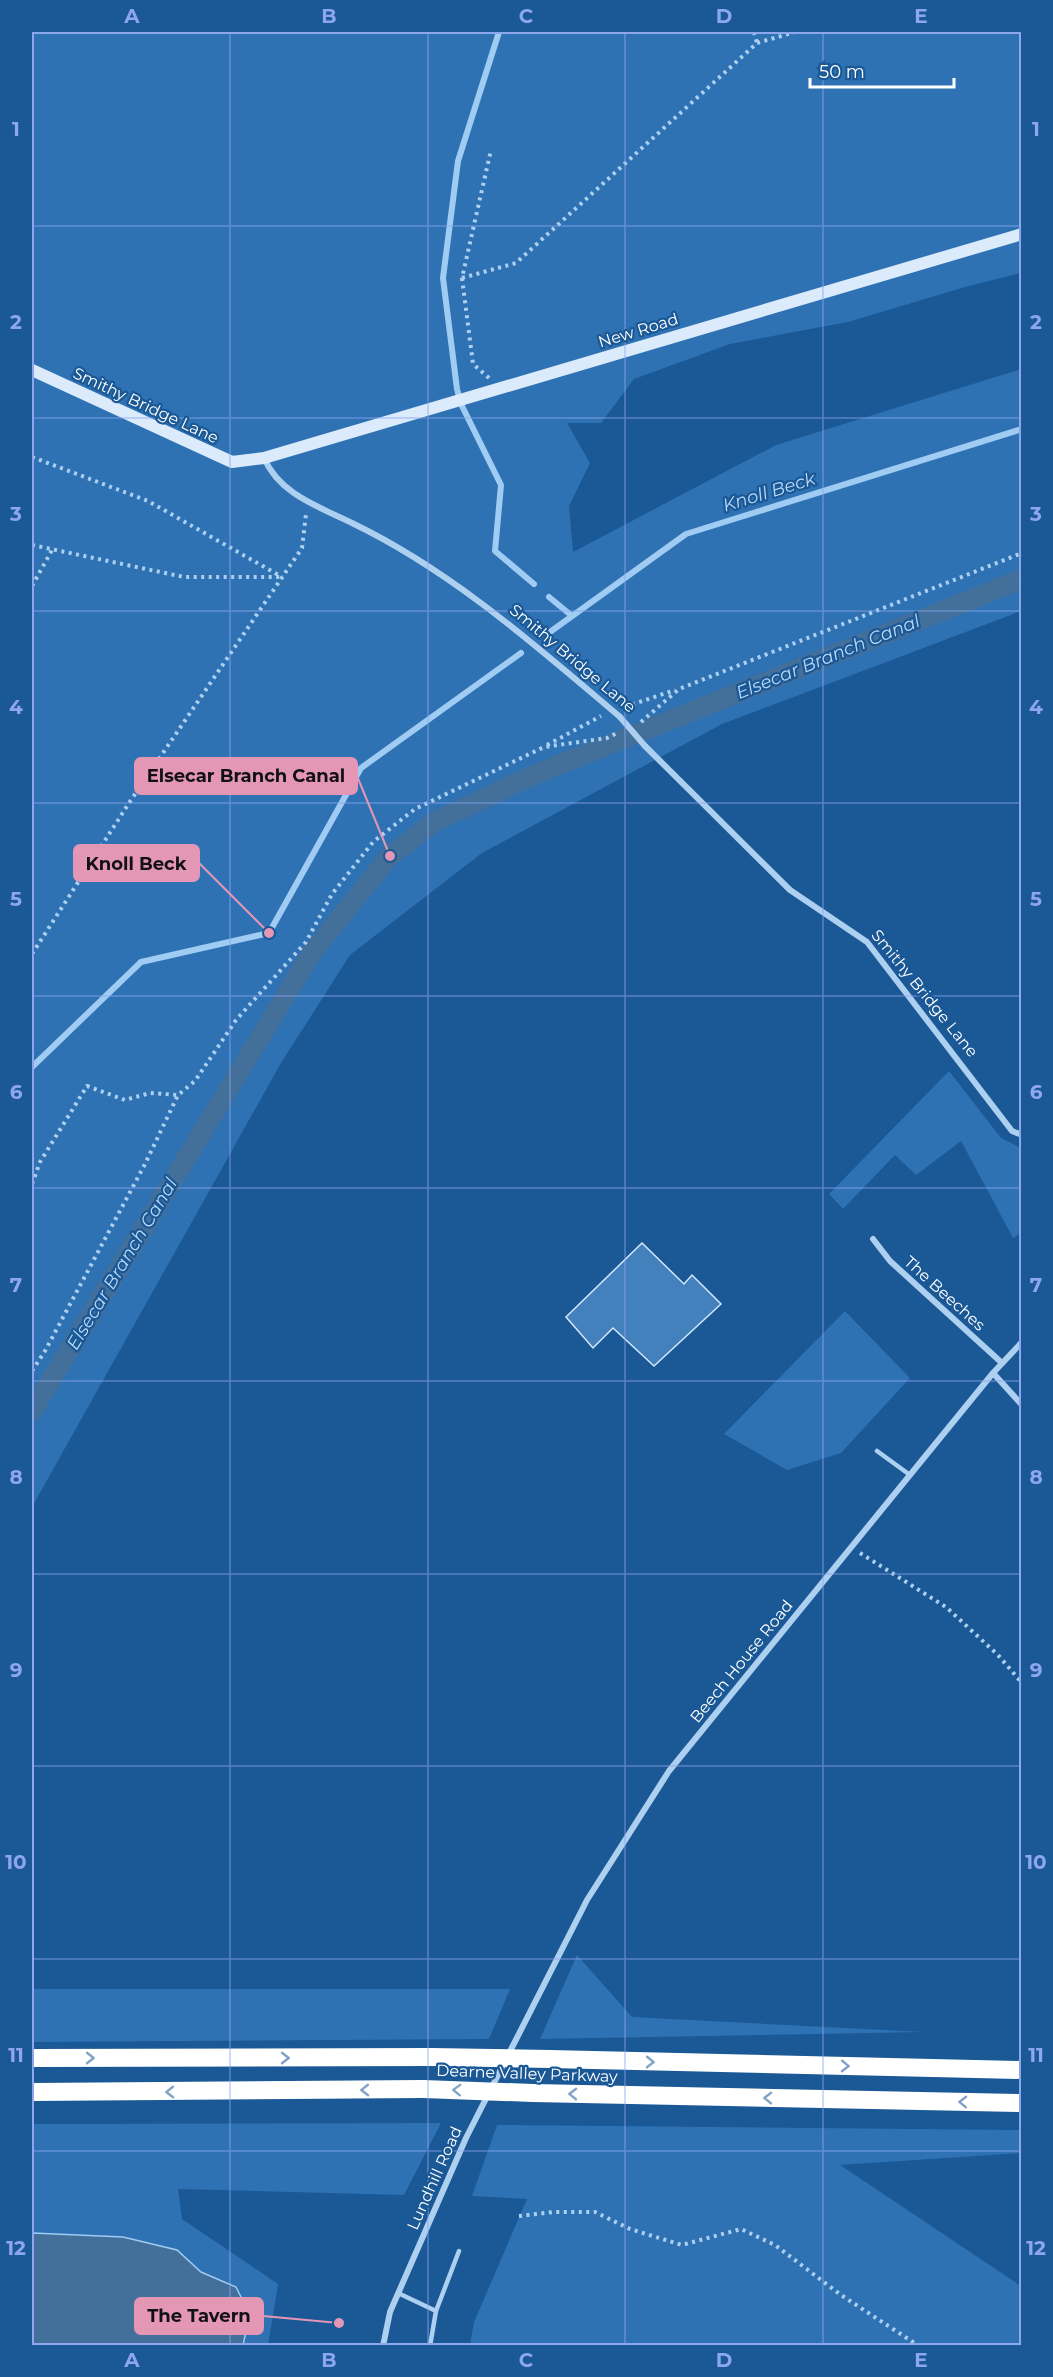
<svg xmlns="http://www.w3.org/2000/svg" width="1053" height="2377" viewBox="0 0 1053 2377" font-family="Montserrat,sans-serif">
<rect width="100%" height="100%" fill="#1a5896"/>
<!-- green -->
<path fill="#2e72b4" d="M32,32H1021V273L965,287L848,322L730,344L634,379L601,423H567L590,463L569,506L573,552L776,445L1021,369V611L722,724L482,853L350,955L281,1063L32,1507Z
M949,1071L1001,1138L1021,1148V1233L1013,1238L961,1141L916,1175L895,1155L843,1209L829,1194Z
M845,1311L910,1378L841,1453L787,1470L724,1434Z
M577,1955L632,2017L923,2032L540,2039Z
M32,1989H510L489,2039L32,2042Z
M441,2123L404,2195L178,2189L182,2219L278,2284L268,2346L243,2345L250,2315L236,2287L201,2272L177,2250L32,2233V2124Z
M497,2125L1021,2130V2153L840,2165L1021,2286V2345H470L474,2322L527,2199L472,2196Z"/>
<!-- water -->
<path fill="#436f9b" stroke="#a0cbf2" stroke-width="1.5" d="M32,2233L123,2237L177,2250L201,2272L236,2287L250,2315L243,2345H32Z"/>
<g fill="none" stroke-linecap="round" stroke-linejoin="round">
<!-- stream -->
<path stroke="#a0cbf2" stroke-width="6" d="M499,32L458,161L443,278L457,389L461,404L501,485L495,551L534,584
M549,597L572,616
M550,632L686,534L1022,429
M32,1067L141,962L269,933L361,768L521,653"/>
<!-- canal -->
<path stroke="#436f9b" stroke-width="20" d="M32,1411L311,954L390,856L434,822L536,774L1022,579"/>
</g>
<!-- building -->
<path fill="#4381bd" stroke="#d4e8fb" stroke-width="1.5" d="M642,1243L684,1284L692,1275L721,1304L654,1366L613,1328L593,1348L566,1317Z"/>
<g fill="none" stroke-linecap="round" stroke-linejoin="round">
<!-- path -->
<path stroke="#add0f0" stroke-width="4" stroke-dasharray="3 4.5" stroke-linecap="butt" d="M754,32L757,43
M462,278L516,263L757,43L795,32
M489,378L473,364L462,278L491,150
M32,457L148,501L282,577
M32,545L184,577H280
M32,586L52,550
M625,707L675,690
M641,722L679,689L1022,553
M547,745L601,716
M32,954L129,803L302,548L306,514
M32,1184L40,1162L87,1086L125,1100L150,1093L178,1095
M32,1371L45,1351L145,1164L178,1095L195,1081L236,1020L306,942L332,894L373,842L415,809L544,747L607,738L617,733
M860,1553L946,1607L998,1655L1022,1683
M519,2216L554,2212H595L630,2229L682,2245L741,2229L775,2245L841,2295L919,2346"/>
<!-- lane -->
<path stroke="#add0f0" stroke-width="4.5" d="M877,1451L910,1475
M398,2293L436,2311
M430,2346L436,2311L459,2251"/>
<!-- street -->
<path stroke="#add0f0" stroke-width="6" d="M264,458C280,495 320,507 354,524C453,572 536,646 620,717
M645,746L790,890L867,942L1012,1131L1022,1135
M873,1239L890,1261L1002,1363
M993,1373L1022,1405
M383,2346L390,2312L466,2138L587,1900L669,1771L993,1373L1022,1342"/>
<!-- secondary -->
<path stroke="#dbebfb" stroke-width="12" d="M32,370L232,462L264,458L1022,234"/>
<!-- highway -->
<path stroke="#fff" stroke-width="18" d="M32,2058L431,2057
M550,2059L1022,2070
M32,2092L423,2089
M533,2093L1022,2103"/>
<!-- street-bridge -->
<path stroke="#add0f0" stroke-width="6" d="M620,717L645,746"/>
<!-- highway-bridge -->
<path stroke="#fff" stroke-width="18" d="M431,2057L550,2059
M423,2089L533,2093"/>
</g>
<!-- one-way arrows -->
<defs><path id="oneway-chevron" d="M-2-3.5L2.5 0L-2 3.5" fill="none" stroke-width="1.6" stroke-linecap="round" stroke-linejoin="round" transform="scale(1.5)"/></defs>
<g stroke="#81a3c5">
<use href="#oneway-chevron" transform="translate(90 2058)"/>
<use href="#oneway-chevron" transform="translate(285 2058)"/>
<use href="#oneway-chevron" transform="translate(650 2062) rotate(1)"/>
<use href="#oneway-chevron" transform="translate(845 2066) rotate(1)"/>
<use href="#oneway-chevron" transform="translate(365 2090) rotate(179)"/>
<use href="#oneway-chevron" transform="translate(457 2090) rotate(-178)"/>
<use href="#oneway-chevron" transform="translate(170 2092) rotate(179)"/>
<use href="#oneway-chevron" transform="translate(573 2094) rotate(-179)"/>
<use href="#oneway-chevron" transform="translate(768 2098) rotate(-179)"/>
<use href="#oneway-chevron" transform="translate(963 2102) rotate(-179)"/>
</g>
<!-- grid -->
<path fill="none" stroke="#8ea6ec" stroke-width="1.5" stroke-opacity="0.55" d="M230,32V2346M428,32V2346M625,32V2346M823,32V2346M32,226H1022M32,418H1022M32,611H1022M32,803H1022M32,996H1022M32,1188H1022M32,1381H1022M32,1574H1022M32,1766H1022M32,1959H1022M32,2151H1022"/>
<g text-anchor="middle" stroke-width="4.5" stroke-linejoin="round" paint-order="stroke">
<!-- street labels -->
<g font-size="16" fill="#fff" stroke="#1a5896">
<text transform="translate(638 330) rotate(-17)" y="6">New Road</text>
<text transform="translate(146 405) rotate(25)" y="6">Smithy Bridge Lane</text>
<text transform="translate(573 658) rotate(40)" y="6">Smithy Bridge Lane</text>
<text transform="translate(925 993) rotate(51)" y="6">Smithy Bridge Lane</text>
<text transform="translate(945 1293) rotate(42)" y="6">The Beeches</text>
<text transform="translate(741 1661) rotate(-51)" y="6">Beech House Road</text>
<text transform="translate(527 2073) rotate(2)" y="6">Dearne Valley Parkway</text>
<text transform="translate(434 2178) rotate(-66)" y="6">Lundhill Road</text>
</g>
<!-- water labels -->
<g font-size="18" font-style="italic" fill="#b9d9f7" stroke="#1a5896">
<text transform="translate(769 492) rotate(-17)" y="6">Knoll Beck</text>
<text transform="translate(828 657) rotate(-22)" y="6">Elsecar Branch Canal</text>
<text transform="translate(122 1264) rotate(-59)" y="6">Elsecar Branch Canal</text>
</g>
</g>
<!-- callouts -->
<path fill="none" stroke="#e497b5" stroke-width="2" d="M390 856L357 776M269 933L199 863M339 2323L263 2316"/>
<g fill="#e497b5" stroke="#1a5896" stroke-width="2">
<circle cx="390" cy="856" r="6"/>
<circle cx="269" cy="933" r="6"/>
<circle cx="339" cy="2323" r="6"/>
</g>
<g fill="#e497b5" stroke="#e497b5" stroke-width="2">
<rect x="135" y="758" width="222" height="36" rx="6"/>
<rect x="74" y="845" width="125" height="36" rx="6"/>
<rect x="135" y="2298" width="128" height="36" rx="6"/>
</g>
<g font-size="18" text-anchor="middle" font-weight="bold" fill="#111">
<text x="246" y="782">Elsecar Branch Canal</text>
<text x="136" y="870">Knoll Beck</text>
<text x="199" y="2322">The Tavern</text>
</g>
<!-- border -->
<rect width="1053" height="2377" fill="none" stroke="#1a5896" stroke-width="66"/>
<!-- scale -->
<path d="M810 78v9h144v-9" fill="none" stroke="#ffffff" stroke-width="3"/>
<text x="819" y="78" font-size="18" fill="#ffffff" stroke="#1a5896" stroke-width="4.5" paint-order="stroke">50 m</text>
<rect x="33" y="33" width="987" height="2311" fill="none" stroke="#8ea6ec" stroke-width="2"/>
<g font-size="20" text-anchor="middle" font-weight="bold" fill="#8ea6ec">
<text x="132" y="23">A</text>
<text x="329" y="23">B</text>
<text x="526" y="23">C</text>
<text x="724" y="23">D</text>
<text x="921" y="23">E</text>
<text x="16" y="136">1</text>
<text x="1036" y="136">1</text>
<text x="16" y="329">2</text>
<text x="1036" y="329">2</text>
<text x="16" y="521">3</text>
<text x="1036" y="521">3</text>
<text x="16" y="714">4</text>
<text x="1036" y="714">4</text>
<text x="16" y="906">5</text>
<text x="1036" y="906">5</text>
<text x="16" y="1099">6</text>
<text x="1036" y="1099">6</text>
<text x="16" y="1292">7</text>
<text x="1036" y="1292">7</text>
<text x="16" y="1484">8</text>
<text x="1036" y="1484">8</text>
<text x="16" y="1677">9</text>
<text x="1036" y="1677">9</text>
<text x="16" y="1869">10</text>
<text x="1036" y="1869">10</text>
<text x="16" y="2062">11</text>
<text x="1036" y="2062">11</text>
<text x="16" y="2255">12</text>
<text x="1036" y="2255">12</text>
<text x="132" y="2367">A</text>
<text x="329" y="2367">B</text>
<text x="526" y="2367">C</text>
<text x="724" y="2367">D</text>
<text x="921" y="2367">E</text>
</g>
</svg>
